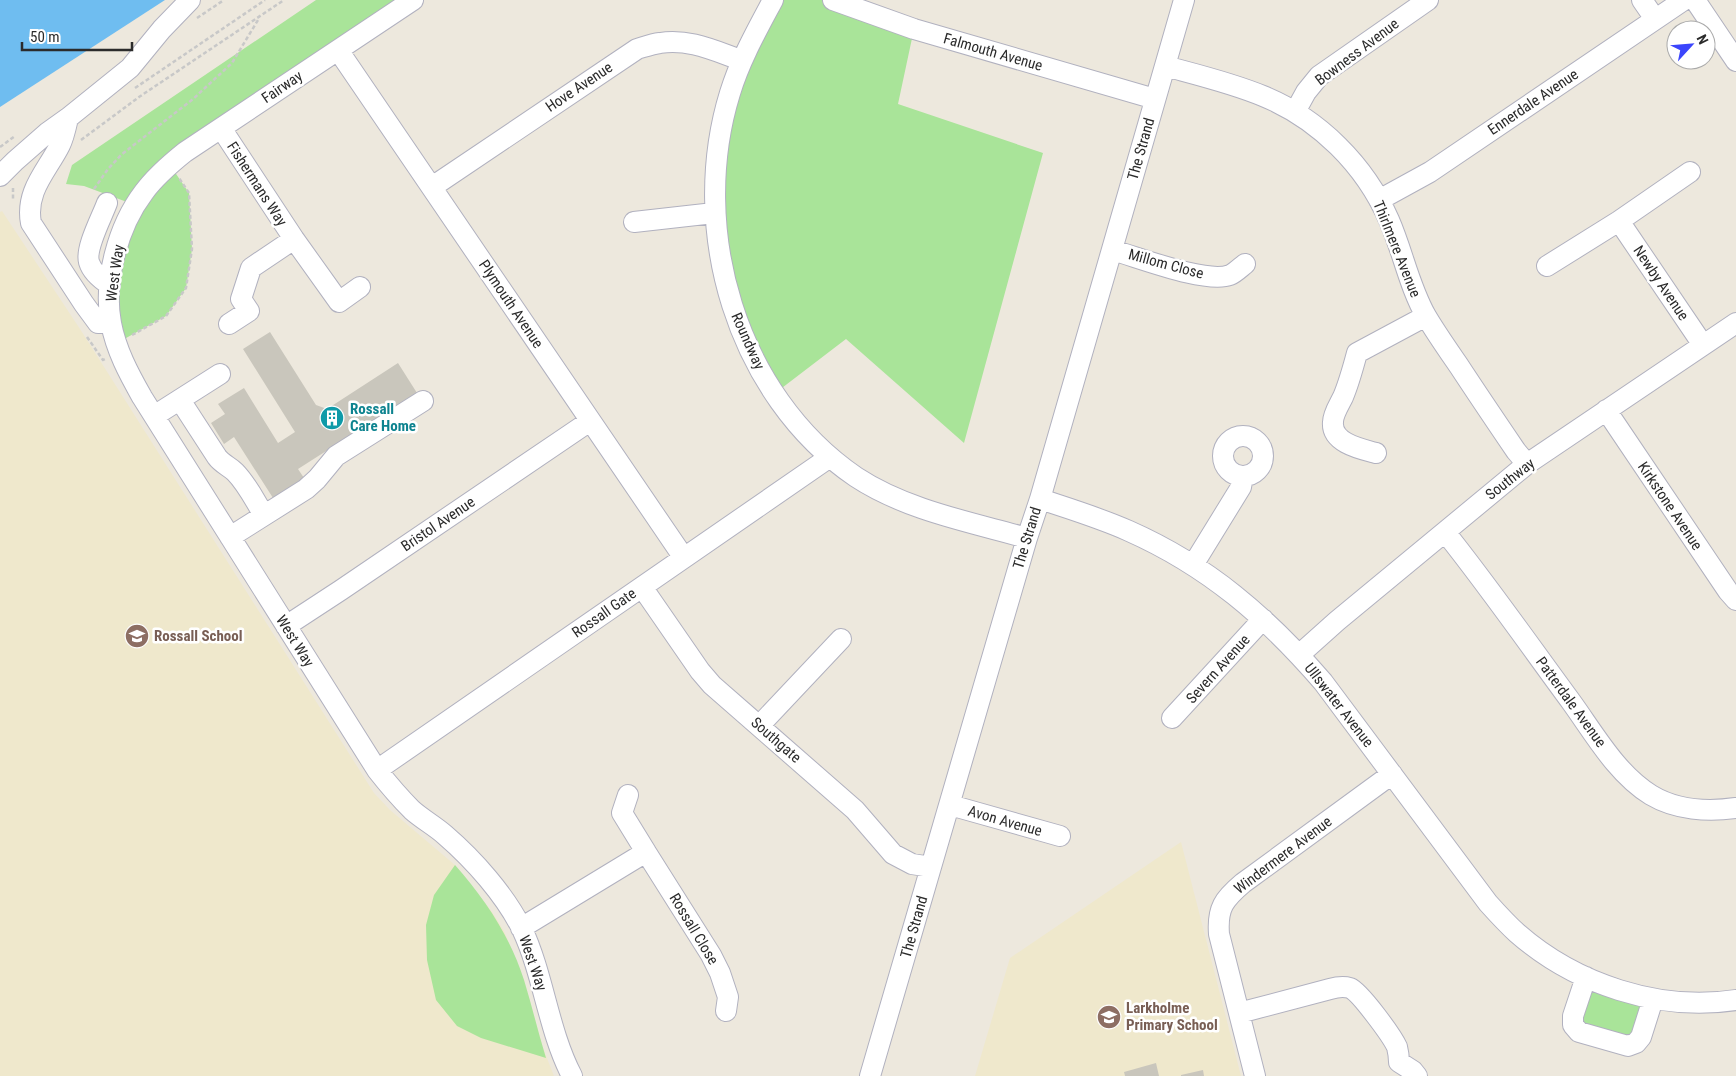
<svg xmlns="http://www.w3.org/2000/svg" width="1736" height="1076" viewBox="0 0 1736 1076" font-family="'Roboto Condensed',sans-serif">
<rect width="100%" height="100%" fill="#ede8dd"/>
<!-- education -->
<path fill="#efe8cc" d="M2,211L80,329L374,793L390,810L455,865L492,912L504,931L524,980L543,1048L554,1076H0V212Z
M1181,842L1241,1076H975L1010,958Z"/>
<!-- green -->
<path fill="#a9e499" d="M316,0H413L170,165L189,193L192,249L186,288L166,316L117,343L109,305L135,205L84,186L66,184L72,165Z
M773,0H833L914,29L898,104L1043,153L964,443L846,339L774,394L718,246L730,93Z
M455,865C485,899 510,936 524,980C532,1006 538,1032 546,1058L481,1038L457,1026L436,1000L427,960L426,925L434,895Z
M1586,977L1653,999L1641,1037L1579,1032Z"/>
<!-- water -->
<path fill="#6fbdf0" d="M0,0H165L0,107Z"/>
<!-- building -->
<path fill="#c9c6bc" d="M270,332L316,405L327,409L398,363L417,393L298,469L304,478L273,498L234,437L224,444L211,423L225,414L218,404L244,388L278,443L295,432L243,349Z
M1156,1063L1159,1076H1125L1124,1072Z
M1203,1070L1204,1076H1181V1075Z"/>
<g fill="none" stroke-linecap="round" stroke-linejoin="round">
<!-- minor casing -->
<g stroke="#b1b1bf" stroke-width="22">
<path id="minor" d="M413,0L185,152C170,164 155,177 144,192C118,226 103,281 111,323C116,350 129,374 142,397L377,770C388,784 399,797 412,810C422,819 435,826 445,835C474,860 505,895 522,929C544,976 548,1030 572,1076
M773,0C757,30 740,60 730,93C688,229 736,395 856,477C906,510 970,522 1027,538
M833,0L914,29L1155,99
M1642,0L1655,19
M1695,0L1736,61
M338,50L684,558
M1165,66C1198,75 1232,83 1263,96C1319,119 1365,165 1389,220C1403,252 1409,286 1426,316C1436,333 1448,350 1459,366C1478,395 1497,423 1516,451L1527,464
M1295,112L1306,92L1319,76L1428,0
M68,118C66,127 64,137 60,145C47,171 25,191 31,223L84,304L98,323H111
M221,128L294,239L339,302L360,287
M0,176L15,161L47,133L68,118L130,68L162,29L190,0
M432,187L637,49C644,47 652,44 660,43C688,38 715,51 741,60
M1379,200L1430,172L1684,0
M107,203C102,217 85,248 89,262C92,272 102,280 110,285
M1619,221L1703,345
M634,222L714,213
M1112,250C1138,257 1206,284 1230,275C1235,273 1241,267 1245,264
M1547,266L1619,221L1690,172
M229,324L249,311L241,299L251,268L294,239
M180,400L217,457C222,464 229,466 235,472C247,484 255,501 264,515
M1606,410L1728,591L1736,600
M154,416L220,374
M1223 456a20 20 0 1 1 40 0a20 20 0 1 1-40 0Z
M1376,453C1361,449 1331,443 1333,422C1333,414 1339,405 1343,397C1349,383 1353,368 1357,353L1426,316
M1040,499C1070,509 1100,518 1129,531C1208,566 1267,617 1323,682L1488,903C1497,913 1507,924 1517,933C1575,984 1659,1012 1736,1000
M1445,532C1489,587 1530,646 1572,703C1595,735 1617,774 1651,795C1676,810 1708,812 1736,808
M230,537L306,489L317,479L336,456L423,401
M1193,565L1241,487L1243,476
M642,587L700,671L712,685L855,810L893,854L912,864L931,867
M286,626L341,590L590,421
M1299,655L1337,621L1527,464L1736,323
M1172,718L1263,619
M759,726L841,639
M377,770L830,457
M628,795L622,813L646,852
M950,805L1060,836
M521,928L646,852L711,955L720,973L728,997L726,1011
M1586,977L1573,1016V1025L1579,1032L1628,1046L1636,1043L1641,1037L1653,999
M1239,1013L1330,989C1337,987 1343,986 1350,988C1360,992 1392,1036 1397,1047C1398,1051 1399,1058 1399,1062L1413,1071L1417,1076
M870,1076L1027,538L1040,499L1184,0
M1255,1076L1219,934C1217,908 1224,899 1243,883L1392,774"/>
</g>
<!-- path -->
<path stroke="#c8c8c8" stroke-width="2.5" stroke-dasharray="4 2.5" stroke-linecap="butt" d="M197,18L224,0
M135,88L265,0
M81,140L139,97L284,0
M0,147L15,136
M13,188V200
M94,189L108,169L121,155L193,99L232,63L258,20
M132,335L166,316L186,288L192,249L189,193L179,178
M87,337L103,360L105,359"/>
<!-- minor -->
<use href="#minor" stroke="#fff" stroke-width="20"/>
</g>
<!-- icons -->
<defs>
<g id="building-disc" transform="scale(1.25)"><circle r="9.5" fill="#0f9aa8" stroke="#fff"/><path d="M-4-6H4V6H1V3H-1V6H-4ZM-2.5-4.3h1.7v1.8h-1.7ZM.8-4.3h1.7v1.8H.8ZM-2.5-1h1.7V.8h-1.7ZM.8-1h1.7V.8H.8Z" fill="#fff"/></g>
<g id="school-disc" transform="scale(1.25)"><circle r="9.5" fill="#8d6e63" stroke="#fff"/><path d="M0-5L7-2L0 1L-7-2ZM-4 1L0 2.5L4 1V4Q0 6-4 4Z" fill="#fff"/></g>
</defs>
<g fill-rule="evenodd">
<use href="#building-disc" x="332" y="418"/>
<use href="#school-disc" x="137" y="636"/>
<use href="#school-disc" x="1109" y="1017"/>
</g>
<g text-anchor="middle" stroke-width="5" stroke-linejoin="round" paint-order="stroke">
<!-- street labels -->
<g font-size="15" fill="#2b2b2b" stroke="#fff">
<text transform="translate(993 52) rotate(16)" y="5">Falmouth Avenue</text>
<text transform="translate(1357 52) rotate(-37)" y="5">Bowness Avenue</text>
<text transform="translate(282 87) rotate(-34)" y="5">Fairway</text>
<text transform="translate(579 87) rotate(-34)" y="5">Hove Avenue</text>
<text transform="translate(1533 102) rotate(-34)" y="5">Ennerdale Avenue</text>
<text transform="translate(1141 149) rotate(-74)" y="5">The Strand</text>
<text transform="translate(257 184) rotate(57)" y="5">Fishermans Way</text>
<text transform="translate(1397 249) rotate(68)" y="5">Thirlmere Avenue</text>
<text transform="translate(1166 264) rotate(15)" y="5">Millom Close</text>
<text transform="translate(115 273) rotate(-82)" y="5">West Way</text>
<text transform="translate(1661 283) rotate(56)" y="5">Newby Avenue</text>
<text transform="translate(511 304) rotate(56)" y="5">Plymouth Avenue</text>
<text transform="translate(748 341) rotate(66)" y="5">Roundway</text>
<text transform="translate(1510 479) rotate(-38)" y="5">Southway</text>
<text transform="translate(1670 506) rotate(56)" y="5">Kirkstone Avenue</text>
<text transform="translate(438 524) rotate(-34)" y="5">Bristol Avenue</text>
<text transform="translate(1027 538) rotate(-73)" y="5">The Strand</text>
<text transform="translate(604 613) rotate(-35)" y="5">Rossall Gate</text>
<text transform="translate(295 641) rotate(58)" y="5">West Way</text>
<text transform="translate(1218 669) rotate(-48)" y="5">Severn Avenue</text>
<text transform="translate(1571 702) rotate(54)" y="5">Patterdale Avenue</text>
<text transform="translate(1339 705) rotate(52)" y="5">Ullswater Avenue</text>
<text transform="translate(776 740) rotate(41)" y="5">Southgate</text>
<text transform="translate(1005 821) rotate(16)" y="5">Avon Avenue</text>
<text transform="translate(1283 855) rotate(-37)" y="5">Windermere Avenue</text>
<text transform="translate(914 927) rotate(-74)" y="5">The Strand</text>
<text transform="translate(694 929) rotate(59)" y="5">Rossall Close</text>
<text transform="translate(533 963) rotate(71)" y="5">West Way</text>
</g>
<!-- culture labels -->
<g font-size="15" font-weight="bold" fill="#0d838f" stroke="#fff" text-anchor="start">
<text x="350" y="414">Rossall<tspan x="350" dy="17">Care Home</tspan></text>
</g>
<!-- education labels -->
<g font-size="15" font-weight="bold" fill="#785e54" stroke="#fff" text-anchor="start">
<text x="154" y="641">Rossall School</text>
<text x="1126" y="1013">Larkholme<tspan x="1126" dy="17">Primary School</tspan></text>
</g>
</g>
<!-- north arrow -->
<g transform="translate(1691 45) rotate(64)"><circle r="24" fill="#ffffff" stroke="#aaaaaa"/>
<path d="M0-4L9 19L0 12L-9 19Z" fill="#3b45fc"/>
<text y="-8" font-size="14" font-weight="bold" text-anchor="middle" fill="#2b2b2b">N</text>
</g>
<!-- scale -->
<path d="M22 42v8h110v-8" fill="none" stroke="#2b2b2b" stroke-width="2.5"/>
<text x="30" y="42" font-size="15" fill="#2b2b2b" stroke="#ffffff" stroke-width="4" paint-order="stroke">50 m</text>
</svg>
